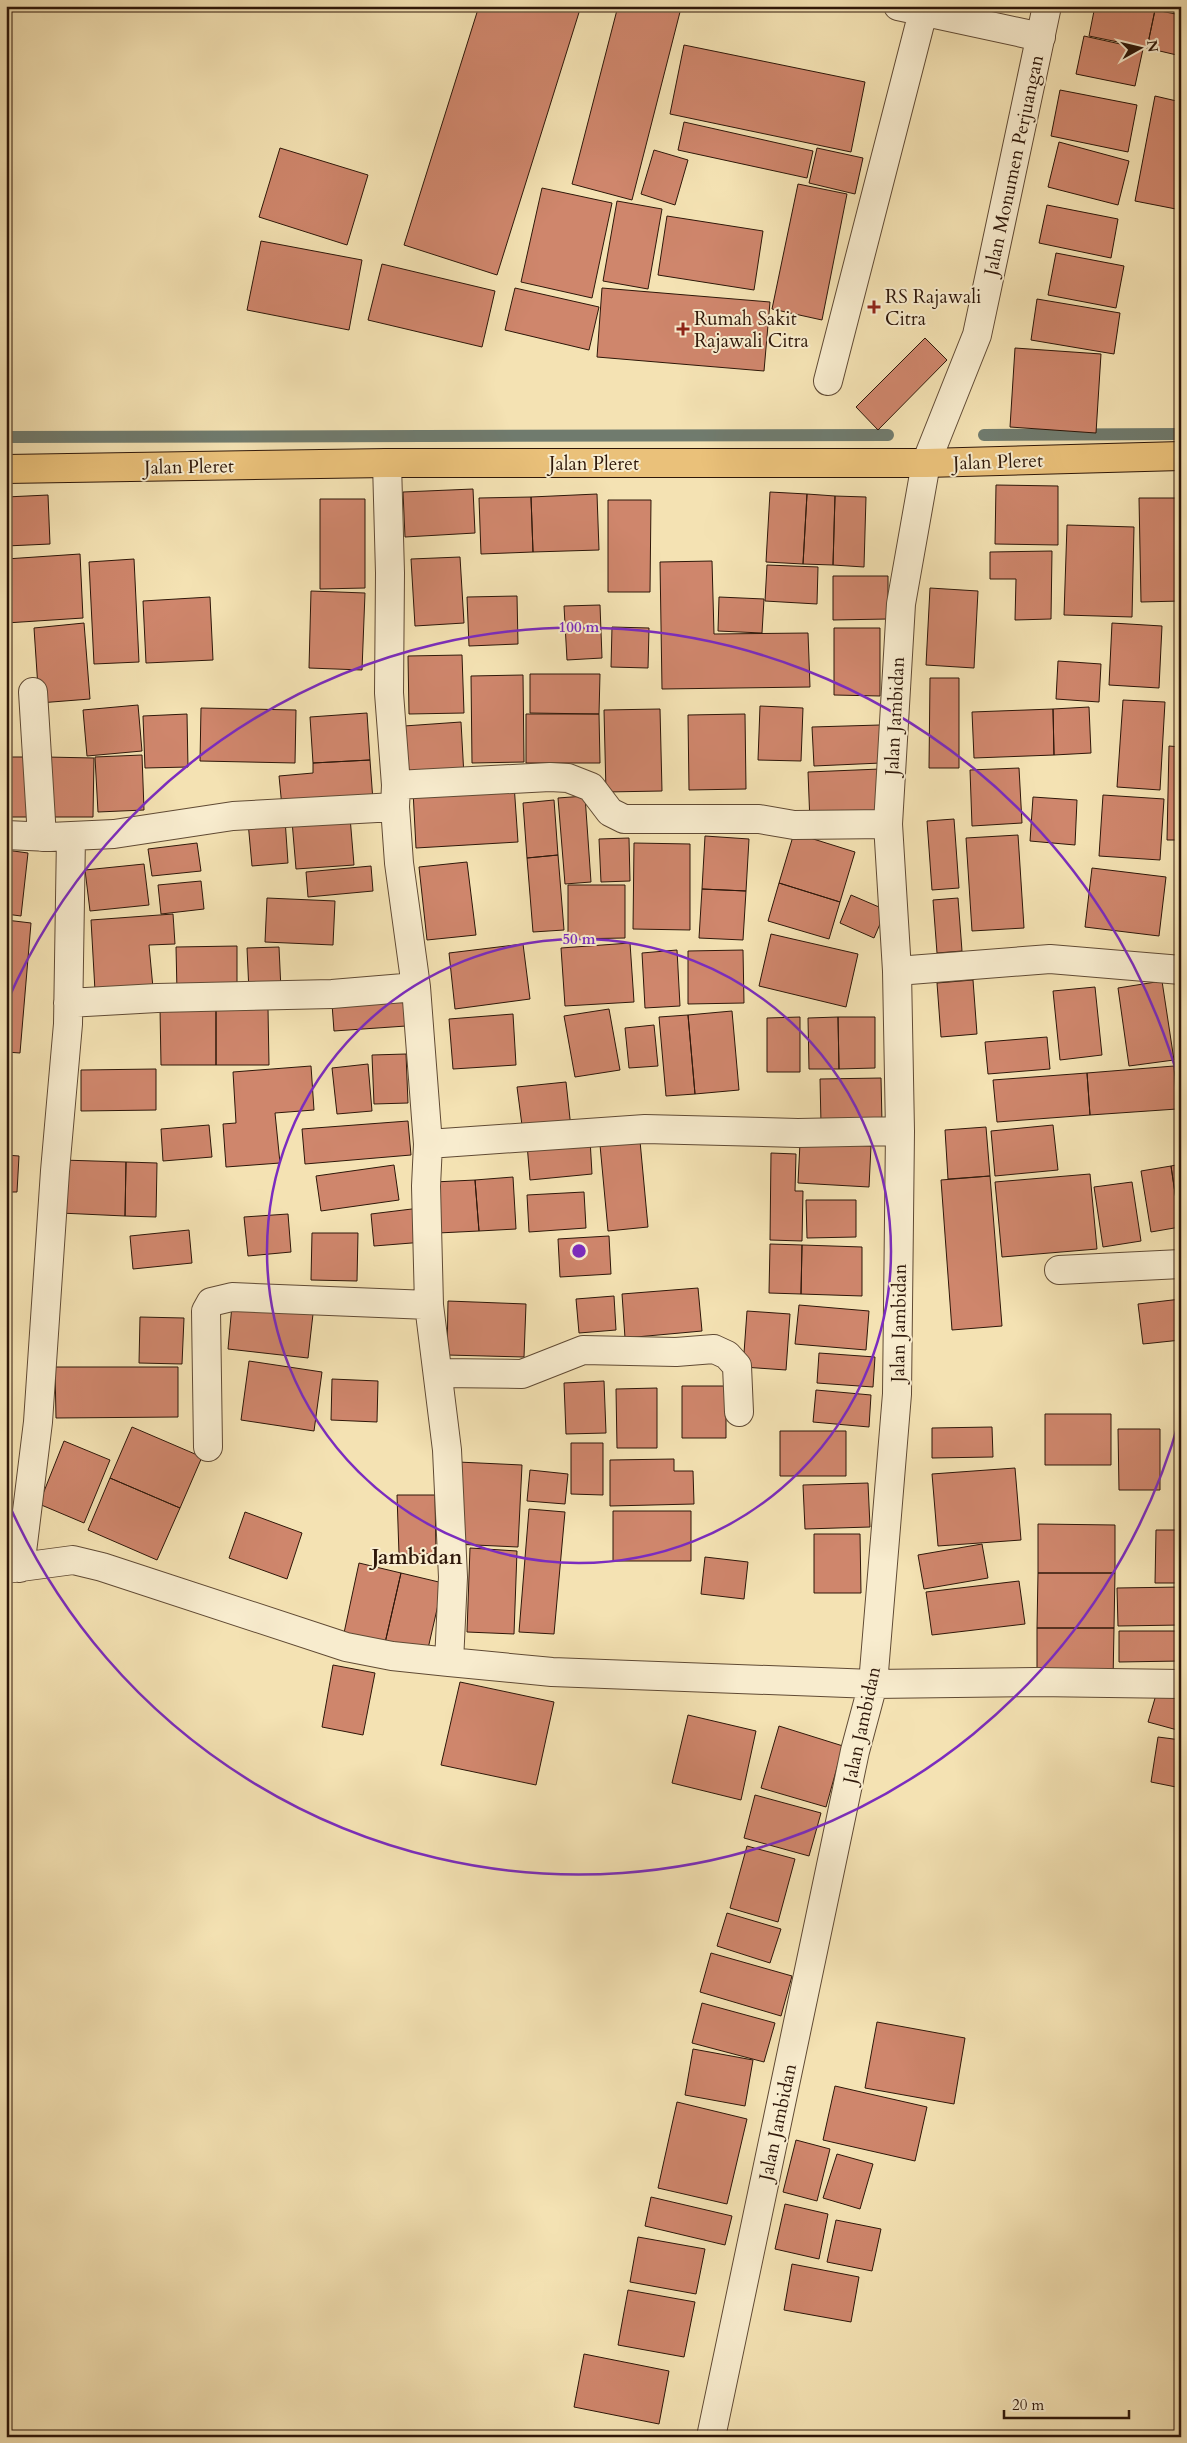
<svg xmlns="http://www.w3.org/2000/svg" width="1187" height="2443" viewBox="0 0 1187 2443" font-family="Cardo,serif">
<rect width="100%" height="100%" fill="#f4e2b3"/>
<filter id="stains"><feTurbulence type="fractalNoise" baseFrequency=".004" numOctaves="4"/><feColorMatrix values="0 0 0 0 .2 0 0 0 0 .09 0 0 0 0 .02 0 0 0 .5 -.17"/></filter>
<radialGradient id="worn" r=".72"><stop offset=".6" stop-color="#630" stop-opacity="0"/><stop offset="1" stop-color="#630" stop-opacity=".3"/></radialGradient>
<g fill="none" stroke-linecap="round" stroke-linejoin="round">
<!-- stream -->
<path stroke="#707b6e" stroke-width="12" d="M984,435L1181,434
M6,437L888,435"/>
</g>
<!-- building -->
<path fill="#cf866c" stroke="#2e1709" d="M479,6H581L497,275L404,245Z
M618,6L681,8L632,200L572,184Z
M1095,6H1139L1155,10L1147,48L1089,36Z
M1155,10L1181,15V56L1147,48Z
M1084,36L1143,49L1135,86L1076,74Z
M684,45L865,82L851,152L670,114Z
M1060,90L1137,105L1128,152L1051,136Z
M1155,96L1181,102V210L1135,201Z
M684,122L813,151L807,178L678,150Z
M1059,142L1129,161L1118,205L1048,187Z
M280,148L368,175L347,245L259,217Z
M817,148L863,158L855,194L809,183Z
M654,150L688,160L675,205L641,194Z
M798,184L847,194L822,320L772,309Z
M542,188L612,203L592,298L521,282Z
M617,201L662,209L648,289L603,281Z
M1047,205L1118,219L1111,258L1039,243Z
M667,216L763,231L754,290L658,275Z
M261,241L362,260L349,330L247,310Z
M1056,253L1124,266L1116,308L1048,295Z
M382,264L495,291L482,347L368,320Z
M515,288L599,307L589,350L505,330Z
M602,288L770,302L764,371L597,357Z
M1037,299L1120,313L1114,354L1031,340Z
M925,338L947,360L878,430L856,407Z
M1015,348L1101,354L1096,433L1010,427Z
M996,485L1058,486V545L995,544Z
M473,489L475,533L405,537L403,492Z
M770,492L807,494L803,564L766,562Z
M597,494L599,550L533,552L531,497Z
M807,494L835,496L833,565L803,564Z
M48,495L50,544L6,546V497Z
M835,496L866,497L864,567L833,565Z
M531,497L533,552L481,554L479,498Z
M1139,498H1180L1181,601L1141,602Z
M320,499H365V588L320,589Z
M608,500H651L650,592H608Z
M1067,525L1134,527L1132,617L1064,615Z
M1052,551L1051,619L1015,620L1016,579H990V552Z
M80,554L83,618L6,623V559Z
M460,557L464,623L415,626L411,559Z
M134,559L139,662L94,664L89,562Z
M712,561L714,634L808,633L810,687L662,689L660,562Z
M767,565L818,567L817,604L765,601Z
M833,576H888V619L833,620Z
M930,588L978,591L974,668L926,665Z
M311,591L365,593L362,670L309,668Z
M517,596L518,644L469,646L467,597Z
M210,597L213,660L146,663L143,601Z
M719,597L764,599L762,633L718,631Z
M600,605L602,658L567,660L564,606Z
M84,623L90,699L39,703L34,628Z
M1112,623L1162,626L1159,688L1109,685Z
M612,627L649,628L648,668L611,667Z
M834,628H880V696L834,695Z
M6,638L11,685L6,686Z
M462,655L464,713L409,714L408,656Z
M1058,661L1101,664L1099,702L1056,699Z
M530,674H600L599,714L530,713Z
M523,675L524,762L472,763L471,676Z
M930,678H959V768H929Z
M1123,700L1165,702L1160,790L1117,787Z
M138,705L142,751L87,756L83,710Z
M760,706L803,708L801,761L758,760Z
M1089,707L1091,753L1054,755L1053,709Z
M201,708L296,710L295,763L200,761Z
M660,709L662,791L606,792L604,710Z
M1053,709L1054,755L974,758L972,712Z
M367,713L370,760L313,763L310,717Z
M187,714L188,767L145,768L143,716Z
M526,714H599L600,763H526Z
M745,714L746,789L689,790L688,715Z
M461,722L464,776L408,781L404,726Z
M880,725L881,763L814,766L812,727Z
M1169,746L1181,747V840H1167Z
M142,755L144,810L98,812L95,757Z
M6,757H32L30,817H6Z
M46,757L94,758L93,817H50Z
M370,760L373,801L282,807L279,776L313,773V763Z
M1019,768L1022,823L972,826L970,770Z
M880,769L882,820L810,823L808,772Z
M514,784L518,842L416,848L413,791Z
M1103,795L1164,799L1160,860L1099,856Z
M585,796L591,882L565,884L558,798Z
M1033,797L1077,800L1075,845L1030,841Z
M554,800L558,855L527,858L523,803Z
M350,817L354,865L296,869L292,821Z
M285,819L288,863L252,866L248,822Z
M954,819L959,888L932,890L927,821Z
M794,833L855,852L840,902L779,883Z
M1018,835L1024,928L972,931L966,838Z
M705,836L749,839L746,891L702,889Z
M629,838L630,881L601,882L599,839Z
M197,843L201,871L152,876L148,849Z
M634,843L690,844V930L633,929Z
M6,850L28,853L21,916L6,914Z
M558,855L564,930L533,932L527,858Z
M467,862L476,935L427,940L419,867Z
M144,864L149,905L90,911L85,870Z
M371,866L373,891L308,897L306,872Z
M1092,868L1166,877L1159,936L1085,927Z
M201,881L204,909L161,914L158,885Z
M779,883L840,902L829,939L768,921Z
M568,885H625V938L568,939Z
M702,889L746,891L743,940L699,938Z
M851,895L886,910L874,938L840,923Z
M267,898L335,901L333,945L265,942Z
M958,898L962,951L937,953L933,900Z
M173,914L175,944L149,945L153,988L95,991L91,920Z
M6,920L31,923L20,1053L6,1052Z
M771,934L858,954L846,1007L759,986Z
M630,943L634,1002L565,1006L561,948Z
M523,944L530,999L455,1009L449,953Z
M237,946V991L177,992L176,947Z
M279,947L281,990L249,992L247,948Z
M677,950L680,1006L645,1008L642,953Z
M743,950L744,1003L688,1004V951Z
M973,980L977,1034L941,1037L937,983Z
M1162,981L1174,1060L1129,1066L1118,988Z
M1095,987L1102,1055L1060,1060L1053,991Z
M404,999L406,1026L334,1031L332,1004Z
M160,1008H216V1065H161Z
M216,1008H268L269,1065H216Z
M609,1009L620,1070L575,1077L564,1016Z
M732,1011L739,1090L695,1094L688,1015Z
M513,1014L516,1065L453,1069L449,1019Z
M688,1015L695,1094L666,1096L659,1017Z
M800,1017V1072H767V1018Z
M838,1017L839,1069H809L808,1018Z
M838,1017H875V1068L839,1069Z
M654,1025L658,1066L629,1068L625,1028Z
M1047,1037L1050,1069L988,1074L985,1042Z
M406,1054L408,1103L374,1104L372,1055Z
M368,1064L372,1111L337,1114L332,1068Z
M311,1066L314,1110L275,1113L280,1163L226,1167L223,1124L236,1123L233,1072Z
M1174,1066L1177,1109L1090,1115L1087,1073Z
M156,1069V1110L81,1111V1070Z
M1087,1073L1090,1115L997,1122L993,1080Z
M6,1074L10,1075L6,1119Z
M881,1078L882,1123L821,1124L820,1079Z
M566,1082L571,1128L523,1133L517,1087Z
M408,1121L411,1155L305,1164L302,1129Z
M209,1125L212,1157L163,1161L161,1129Z
M1053,1125L1058,1170L995,1176L991,1131Z
M986,1127L990,1176L948,1179L945,1130Z
M590,1139L592,1174L530,1180L527,1144Z
M640,1141L648,1227L608,1231L600,1145Z
M800,1143L871,1146L869,1187L798,1183Z
M771,1153L796,1154L795,1191H803L802,1241L770,1240Z
M6,1155L19,1156L17,1192H6Z
M62,1160L126,1162L125,1216L60,1213Z
M126,1162L157,1163L156,1217L125,1216Z
M1181,1164V1227H1180L1171,1166Z
M394,1165L399,1200L321,1211L316,1176Z
M1171,1166L1180,1227L1151,1232L1141,1171Z
M1090,1174L1097,1249L1002,1257L995,1182Z
M990,1176L1002,1326L952,1330L941,1180Z
M513,1177L516,1229L479,1231L475,1180Z
M475,1180L479,1231L438,1233L434,1182Z
M1132,1182L1141,1241L1103,1247L1094,1187Z
M584,1192L586,1228L529,1232L527,1195Z
M806,1200H856V1237L807,1238Z
M420,1208L424,1242L374,1246L371,1214Z
M288,1214L291,1252L248,1256L244,1217Z
M189,1230L192,1263L133,1269L130,1236Z
M312,1233H358L357,1281L311,1280Z
M609,1236L611,1274L560,1277L558,1239Z
M770,1244L802,1245L801,1294L769,1293Z
M802,1245L862,1247V1296L801,1294Z
M698,1288L702,1331L625,1338L622,1294Z
M614,1296L616,1330L579,1333L576,1299Z
M1181,1299V1340L1143,1344L1138,1304Z
M448,1301L526,1304L524,1357L447,1355Z
M232,1305L313,1314L308,1358L228,1349Z
M799,1305L869,1311L866,1350L795,1344Z
M747,1311L790,1314L786,1370L743,1367Z
M140,1317L184,1318L182,1364L139,1363Z
M819,1353L875,1357L873,1387L817,1383Z
M249,1361L322,1372L314,1431L241,1420Z
M55,1367H178V1417L56,1418Z
M332,1379L378,1381L377,1422L331,1420Z
M604,1381L606,1433L566,1434L564,1383Z
M682,1386H726V1438H682Z
M657,1388V1448H617L616,1389Z
M816,1390L871,1395L869,1427L813,1422Z
M1045,1414H1111V1465H1045Z
M132,1427L202,1457L180,1508L110,1478Z
M992,1427L993,1457L932,1458V1428Z
M1118,1429H1160V1490H1119Z
M780,1431H846V1476H780Z
M64,1441L110,1460L84,1523L39,1504Z
M571,1443H603V1495L571,1494Z
M674,1459V1471H693L694,1504L610,1506V1460Z
M458,1462L522,1465L518,1547L454,1544Z
M1015,1468L1021,1540L938,1546L932,1474Z
M530,1470L568,1474L565,1504L527,1501Z
M110,1478L180,1508L157,1560L88,1530Z
M868,1483L870,1527L805,1529L803,1485Z
M397,1495H435L436,1554H399Z
M529,1509L565,1512L554,1634L519,1632Z
M613,1511H691V1561H613Z
M245,1512L302,1533L287,1579L229,1558Z
M1038,1524L1115,1525V1573H1038Z
M1156,1530H1181V1583H1155Z
M814,1534H860L861,1593H814Z
M982,1544L988,1578L924,1589L918,1555Z
M470,1548L517,1551L514,1634L467,1632Z
M705,1557L748,1562L744,1599L701,1594Z
M359,1563L401,1573L385,1643L344,1633Z
M401,1573L443,1583L427,1653L385,1643Z
M1038,1573H1115L1114,1628H1037Z
M1019,1581L1025,1624L932,1635L926,1592Z
M1181,1587V1625L1118,1626L1117,1588Z
M1037,1628H1114L1113,1681L1037,1680Z
M1119,1631H1181V1661L1119,1662Z
M333,1665L375,1673L363,1735L322,1727Z
M460,1682L554,1702L536,1785L441,1765Z
M1158,1688L1181,1695V1731L1148,1722Z
M688,1715L756,1731L741,1800L672,1783Z
M779,1726L843,1746L826,1807L761,1788Z
M1158,1737L1181,1740V1788L1151,1782Z
M755,1795L821,1813L809,1856L744,1838Z
M747,1846L795,1859L778,1922L730,1908Z
M727,1913L781,1929L770,1963L717,1946Z
M711,1953L792,1976L781,2016L700,1992Z
M702,2003L775,2023L764,2062L692,2043Z
M877,2022L965,2038L954,2104L865,2088Z
M693,2049L753,2060L745,2106L685,2095Z
M835,2086L927,2107L915,2161L823,2140Z
M677,2102L747,2119L727,2204L658,2188Z
M796,2140L830,2149L817,2201L783,2192Z
M837,2154L873,2164L860,2209L823,2198Z
M651,2197L732,2216L725,2245L645,2226Z
M785,2204L828,2214L819,2259L775,2249Z
M836,2220L881,2229L872,2271L827,2262Z
M638,2237L705,2249L696,2294L630,2282Z
M792,2264L859,2277L851,2322L784,2310Z
M628,2290L695,2302L684,2357L618,2345Z
M584,2354L669,2371L659,2424L574,2407Z"/>
<g fill="none" stroke-linecap="round" stroke-linejoin="round">
<!-- minor casing -->
<g stroke="#604a34" stroke-width="30">
<path id="minor" d="M898,6L1041,37
M828,381L923,12
M387,463L390,573L389,693L396,785L395,807L399,863L416,987L428,1144L426,1186L429,1305L447,1450L453,1577L449,1662L552,1672L873,1684L1036,1682L1181,1684
M33,692L42,837
M396,785L550,777L568,778L591,787L610,812L624,819H759L794,825L888,824
M6,835L50,837L114,834L233,816L395,807
M897,971L1050,959L1181,970
M68,1003L157,998L332,994L416,987
M428,1144L645,1129L798,1133L900,1131
M1059,1270L1181,1264
M439,1373L522,1374L583,1350L676,1352L714,1349L727,1355L737,1366L739,1412
M208,1447L206,1311L211,1302L232,1297L429,1305
M20,1568L38,1422L55,1171L68,1024L71,836
M6,1569L73,1560L102,1567L346,1647L392,1656L449,1662
M711,2437L855,1751L873,1684L897,1394L900,1131L897,971L888,824L901,604L926,463L977,335L1047,6"/>
</g>
<!-- major casing -->
<g stroke="#2e1709" stroke-width="30">
<path id="major" d="M6,469L387,463H926L1181,456"/>
</g>
<!-- minor -->
<use href="#minor" stroke="#f8ecce" stroke-width="28"/>
<!-- major -->
<use href="#major" stroke="#eac17a" stroke-width="28"/>
</g>
<!-- distance rings -->
<g fill="none" stroke="#7b2cbf" stroke-width="2.5">
<circle cx="579" cy="1251" r="312"/>
<path d="M1180 1418A624 624 0 0 1 7 1500M7 1002A624 624 0 0 1 1180 1084"/>
</g>
<!-- markers -->
<g fill="#8f2418" stroke="#f8ecce" stroke-width="2">
<path d="M871.5 299.5h5v5h5v5h-5v5h-5v-5h-5v-5h5z"/>
<path d="M680.5 321.5h5v5h5v5h-5v5h-5v-5h-5v-5h5z"/>
</g>
<g text-anchor="middle" stroke-width="4" stroke-linejoin="round" paint-order="stroke">
<!-- street labels -->
<g font-size="19" fill="#2e1709" stroke="#f8ecce">
<text transform="translate(1013 165) rotate(-78)" y="7">Jalan Monumen Perjuangan</text>
<text transform="translate(998 461) rotate(-2)" y="7">Jalan Pleret</text>
<text x="594" y="470">Jalan Pleret</text>
<text transform="translate(189 466) rotate(-1)" y="7">Jalan Pleret</text>
<text transform="translate(894 716) rotate(-87)" y="7">Jalan Jambidan</text>
<text transform="translate(898 1323) rotate(-89)" y="7">Jalan Jambidan</text>
<text transform="translate(861 1725) rotate(-78)" y="7">Jalan Jambidan</text>
<text transform="translate(777 2122) rotate(-78)" y="7">Jalan Jambidan</text>
</g>
<!-- poi labels -->
<g font-size="19" fill="#2e1709" stroke="#f8ecce" text-anchor="start">
<text x="885" y="303">RS Rajawali<tspan x="885" dy="22">Citra</tspan></text>
<text x="694" y="325">Rumah Sakit<tspan x="694" dy="22">Rajawali Citra</tspan></text>
</g>
<!-- quarter labels -->
<g font-size="21" font-weight="bold" fill="#2e1709" stroke="#f8ecce">
<text x="417" y="1564">Jambidan</text>
</g>
</g>
<circle cx="579" cy="1251" r="8" fill="#7b2cbf" stroke="#f8ecce" stroke-width="2.5"/>
<g font-size="15" text-anchor="middle" font-weight="bold" fill="#7b2cbf" stroke="#f8ecce" stroke-width="4" stroke-linejoin="round" paint-order="stroke">
<text x="579" y="632">100 m</text>
<text x="579" y="944">50 m</text>
</g>
<!-- margin -->
<rect width="1187" height="2443" fill="none" stroke="#f4e2b3" stroke-width="25"/>
<rect x="8" y="8" width="1172" height="2428" fill="none" stroke="#2e1709" stroke-width="2.5"/>
<rect x="12" y="12" width="1162" height="2418" fill="none" stroke="#2e1709"/>
<!-- north arrow -->
<g transform="translate(1140 48) rotate(82)" stroke="#f8ecce" stroke-width="4" paint-order="stroke">
<path d="M0-4L9 19L0 12L-9 19Z" fill="#2e1709"/>
<text y="-8" font-size="14" font-weight="bold" text-anchor="middle" fill="#2e1709">N</text>
</g>
<!-- scale -->
<path d="M1004 2410v8h125v-8" fill="none" stroke="#2e1709" stroke-width="2.5"/>
<text x="1012" y="2410" font-size="15" fill="#2e1709" stroke="#f8ecce" stroke-width="4" paint-order="stroke">20 m</text>
<rect width="100%" height="100%" filter="url(#stains)"/>
<rect width="100%" height="100%" fill="url(#worn)"/>
</svg>
